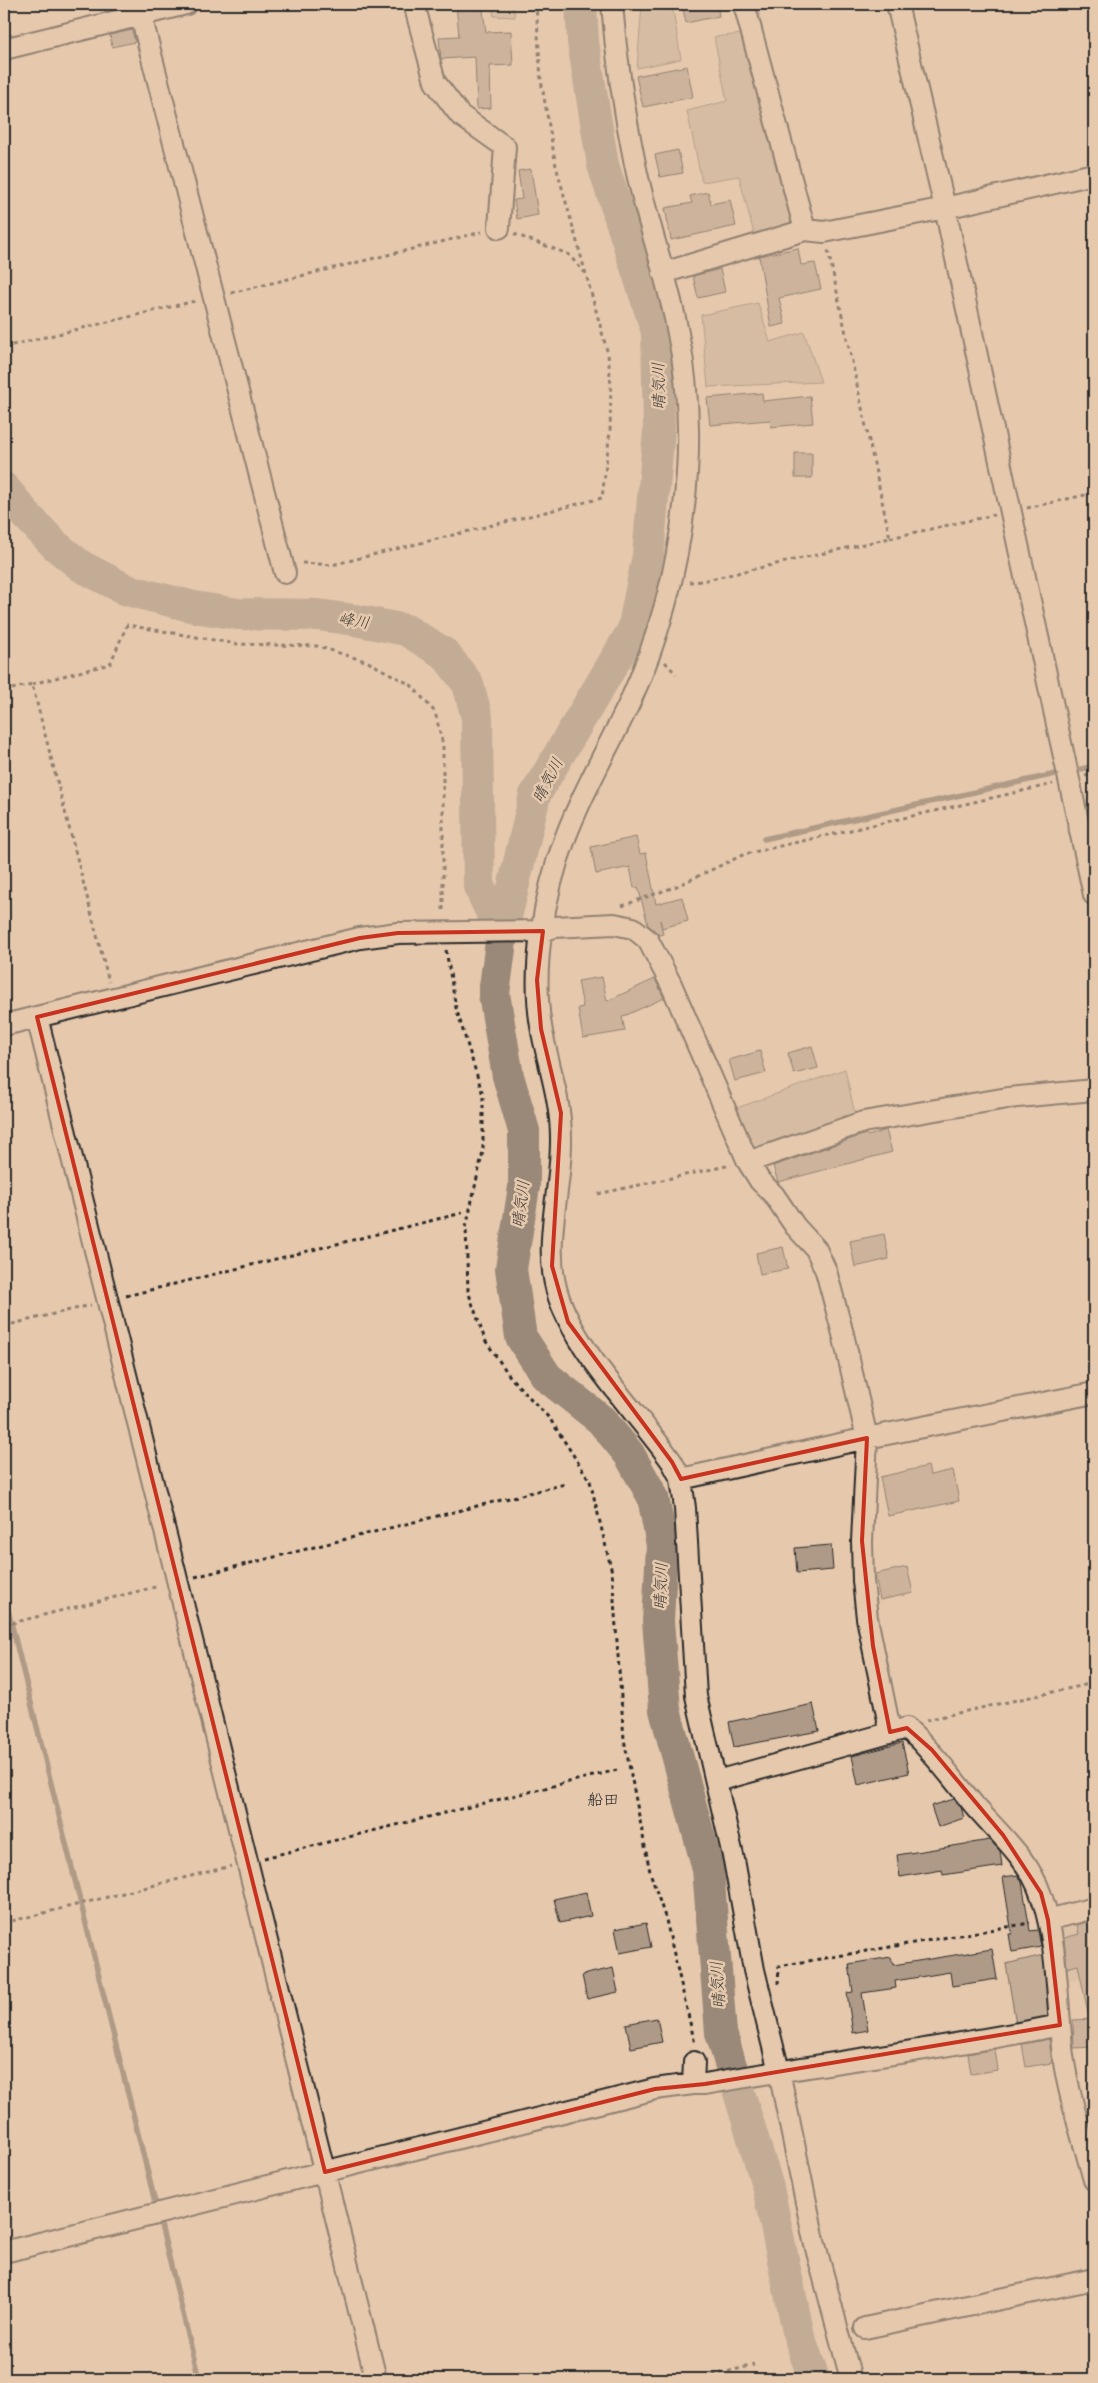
<svg xmlns="http://www.w3.org/2000/svg" width="1098" height="2383" viewBox="0 0 1098 2383" font-family="'Comic Neue','Klee One',sans-serif">
<rect width="100%" height="100%" fill="#e6c9ad"/>
<filter id="ink" filterUnits="userSpaceOnUse"><feTurbulence type="fractalNoise" baseFrequency=".02" numOctaves="2"/><feDisplacementMap in="SourceGraphic" scale="10" xChannelSelector="R" yChannelSelector="G"/><feConvolveMatrix kernelMatrix="1 2 1 2 8 2 1 2 1" color-interpolation-filters="sRGB"/></filter>
<g filter="url(#ink)">
<!-- built -->
<path fill="#d6bba2" d="M1094,1903V1977L1061,1983L1056,1913Z"/>
<!-- green -->
<path fill="#c4ad96" stroke="#786c60" d="M491,4H513L515,17L494,16Z
M642,4H672L681,59L637,68Z
M760,32L810,220L754,234L739,176L702,182L687,111L727,101L714,37Z
M758,303L770,342L804,332L821,382L708,387L701,315Z
M845,1069L856,1119L750,1153L737,1108Z
M1056,1952L1066,2018L1017,2030L1006,1964Z"/>
<g fill="none" stroke-linecap="round" stroke-linejoin="round">
<!-- stream -->
<path stroke="#6e6359" stroke-width="5.5" d="M1073,771L1094,766
M764,839L1060,773
M4,1594L156,2206
M160,2221L199,2379"/>
<!-- river -->
<path stroke="#9a8978" stroke-width="32" d="M581,4L583,42L603,165L657,332L659,430L648,556L633,630L535,795L502,934L494,994L508,1076L524,1131V1187L511,1269L521,1337L547,1377L601,1420L629,1454L653,1497L662,1545L658,1621L665,1710L708,1869L721,2033L768,2188L799,2336L814,2379
M4,488L29,518L56,546L81,566L127,590L194,607L238,614L318,615L355,620L406,630L445,654L468,684L477,718L479,886L502,934"/>
</g>
<!-- building -->
<path fill="#af9a87" stroke="#2b2b2b" d="M103,4H125L126,7L105,12Z
M456,4H482L486,32L511,31L513,65L490,66L491,108L477,109L475,57L441,59L439,37L459,36Z
M682,4H717L719,16L686,23Z
M132,30L135,42L112,47L110,35Z
M687,66L693,97L643,107L636,76Z
M678,150L683,173L660,177L655,155Z
M531,169L538,215L517,219L514,200L522,199L518,171Z
M708,192L711,204L730,200L736,226L671,240L665,208L692,203L690,196Z
M798,248L801,265L815,263L821,289L779,298L785,324L771,327L759,256Z
M720,269L725,292L698,298L693,276Z
M762,393L763,401L810,396L813,423L771,427L770,420L710,425L707,398Z
M795,453H812V478H795Z
M636,837L640,854L646,853L656,904L682,897L688,921L662,928L660,920L663,934L659,935L648,925L638,887L634,888L630,867L596,874L591,847Z
M602,977L607,1001L655,979L664,998L622,1017L625,1031L583,1038L578,1008L583,1007L578,981Z
M812,1046L818,1068L794,1074L788,1053Z
M760,1051L766,1073L735,1081L729,1060Z
M886,1130L892,1152L778,1182L773,1166L866,1134L868,1136Z
M884,1234L889,1259L855,1267L850,1241Z
M783,1247L788,1269L760,1274L756,1253Z
M928,1466L930,1475L953,1470L959,1501L888,1516L880,1477Z
M831,1545L833,1570L797,1573L795,1548Z
M907,1567L913,1593L880,1600L875,1574Z
M813,1704L819,1731L734,1747L729,1722Z
M902,1743L909,1773L858,1785L852,1756Z
M954,1799L961,1807L964,1818L938,1827L931,1806Z
M990,1840L1000,1851L1002,1866L943,1875L942,1870L900,1877L897,1855Z
M1018,1875L1022,1882L1030,1931L1038,1930L1041,1947L1012,1952L1009,1934H1012L1003,1877Z
M586,1892L591,1916L560,1923L554,1899Z
M1094,1920V2012L1088,2013L1078,1965L1067,1968L1064,1938L1079,1934L1077,1925Z
M646,1923L651,1947L620,1953L615,1929Z
M992,1949L997,1979L952,1986L950,1972L895,1981L896,1988L862,1993L868,2030L853,2033L847,1993L853,1992L849,1964L891,1957L893,1965Z
M613,1968L618,1992L587,1999L582,1975Z
M657,2018L662,2042L631,2048L626,2024Z
M1094,2019V2047L1074,2048L1073,2020Z
M1049,2039L1052,2063L1026,2067L1022,2044Z
M995,2049L998,2070L971,2074L968,2054Z"/>
<g fill="none" stroke-linecap="round" stroke-linejoin="round">
<!-- street casing -->
<g stroke="#2b2b2b" stroke-width="24">
<path id="street" d="M138,4L285,573
M414,4L435,82L460,115L505,147L499,228
M612,4C616,57 624,111 635,164C646,219 666,272 677,328C687,375 690,425 687,473C682,552 662,632 629,704C608,748 583,791 566,836C544,894 530,970 542,1032C549,1068 561,1101 561,1138C562,1191 541,1246 559,1298C579,1355 637,1412 672,1462L681,1479L685,1508L696,1696L734,1860L754,1970L779,2071L814,2241L851,2379
M744,4L805,230L824,232L945,208L1094,174
M897,4L945,208L1094,895
M4,49L186,4
M663,273L805,230
M37,1017L376,2379
M4,1025L360,938L398,933L543,931L554,927L614,924L633,928L648,940L671,984L748,1162L760,1181L774,1195L795,1226L816,1249L826,1271L843,1334L867,1438L862,1541L863,1581L867,1618L888,1720L887,1733
M748,1162L863,1122L1008,1098L1094,1090
M681,1479L867,1438L1094,1393
M717,1781L907,1728C934,1753 951,1777 974,1805C998,1833 1029,1859 1041,1895C1058,1942 1057,2005 1063,2056C1069,2098 1083,2139 1094,2180
M1048,1920L1094,1908
M693,2084L694,2062
M4,2252L655,2089L693,2084H705C823,2063 943,2049 1060,2025
M865,2328L1094,2279"/>
</g>
<!-- path -->
<path stroke="#2b2b2b" stroke-width="3" stroke-dasharray="4 4" stroke-linecap="butt" d="M514,234L568,254L584,272
M231,293L482,232
M4,347L195,301
M1027,508L1094,493
M890,538L994,515
M302,563L332,565L602,498L610,431L611,386L608,354L556,166L541,80L536,4
M689,582L702,581L890,538L828,250
M665,662L676,674
M32,684L110,664L127,625L237,644L317,646L368,662L411,685L435,712L443,745V914
M4,691L32,684L109,982
M1085,776L1094,774
M622,906L677,886L745,854L1053,784
M446,950L456,1008L483,1095V1151L466,1227L468,1291L485,1340L511,1378L550,1419L590,1481L612,1572L624,1739L650,1872L666,1920L695,2044
M598,1194L731,1165
M126,1296L462,1213
M4,1326L91,1305
M195,1577L565,1484
M4,1625L159,1586
M926,1720L1094,1683
M264,1858L617,1770
M4,1923L231,1866
M778,1984L779,1966L1030,1923
M697,2379L754,2365"/>
<!-- street -->
<use href="#street" stroke="#e6c9ad" stroke-width="20"/>
</g>
</g>
<!-- marked area -->
<path d="M0 0H1098V2383H0ZM543,931L537,980L541,1029L561,1113L552,1266L568,1322L672,1462L681,1479L867,1438L862,1541L873,1646L890,1732L907,1728L932,1750L1003,1835L1041,1893L1048,1920L1060,2025L705,2084L655,2089L325,2172L37,1017L360,938L398,933Z" fill="#e6c9ad" fill-opacity=".55" fill-rule="evenodd"/>
<path fill="none" stroke="#c8321e" stroke-width="4" stroke-linejoin="round" d="M543,931L537,980L541,1029L561,1113L552,1266L568,1322L672,1462L681,1479L867,1438L862,1541L873,1646L890,1732L907,1728L932,1750L1003,1835L1041,1893L1048,1920L1060,2025L705,2084L655,2089L325,2172L37,1017L360,938L398,933Z"/>
<g text-anchor="middle" stroke-width="5" stroke-linejoin="round" paint-order="stroke">
<!-- water labels -->
<g font-size="16" font-style="italic" fill="#413e3a" stroke="#e6c9ad">
<text transform="translate(658 386) rotate(-91)" y="6">晴気川</text>
<text transform="translate(354 620) rotate(9)" y="6">峰川</text>
<text transform="translate(547 780) rotate(-63)" y="6">晴気川</text>
<text transform="translate(520 1204) rotate(-83)" y="6">晴気川</text>
<text transform="translate(660 1586) rotate(-88)" y="6">晴気川</text>
<text transform="translate(717 1985) rotate(-94)" y="6">晴気川</text>
</g>
<!-- neighbourhood labels -->
<g font-size="16" fill="#2b2b2b" stroke="#e6c9ad">
<text x="603" y="1805">船田</text>
</g>
</g>
<!-- margin -->
<rect width="1098" height="2383" fill="none" stroke="#e6c9ad" stroke-width="20"/>
<rect x="10" y="10" width="1078" height="2363" fill="none" stroke="#2b2b2b" stroke-width="2" filter="url(#ink)"/>
</svg>
